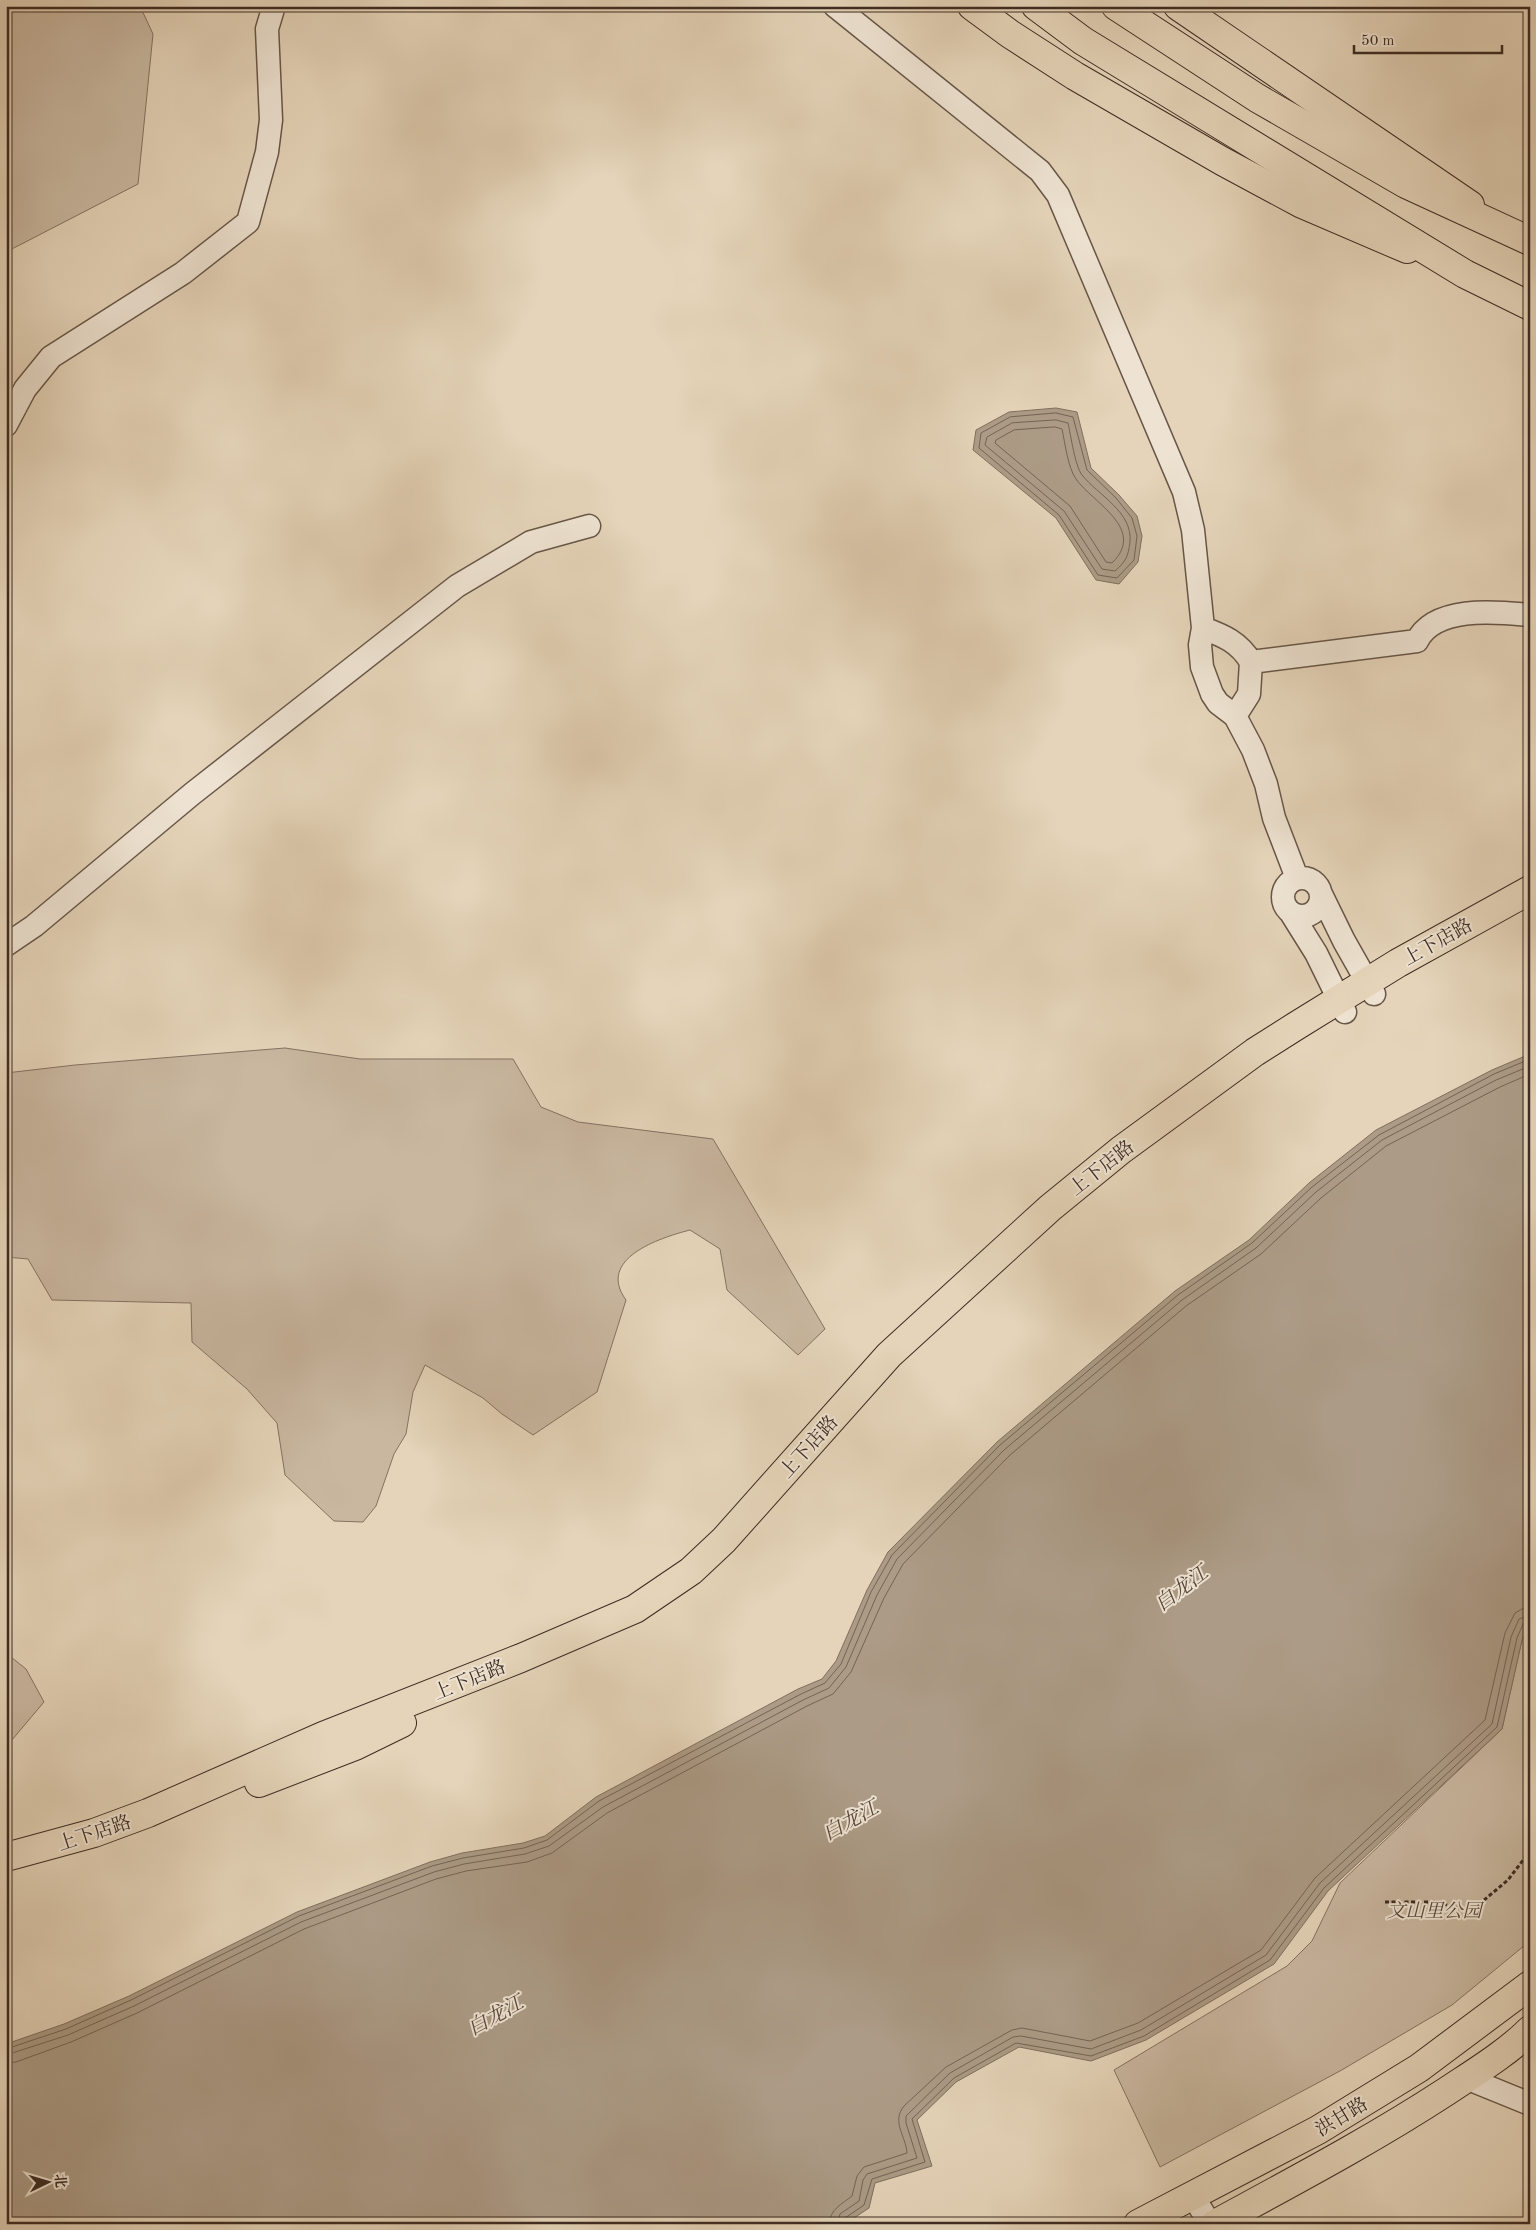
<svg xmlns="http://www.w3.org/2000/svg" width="1536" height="2230" viewBox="0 0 1536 2230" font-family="'Old Standard TT','Noto Serif SC',serif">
<rect width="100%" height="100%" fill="#e5d4b9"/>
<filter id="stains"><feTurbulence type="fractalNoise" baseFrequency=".004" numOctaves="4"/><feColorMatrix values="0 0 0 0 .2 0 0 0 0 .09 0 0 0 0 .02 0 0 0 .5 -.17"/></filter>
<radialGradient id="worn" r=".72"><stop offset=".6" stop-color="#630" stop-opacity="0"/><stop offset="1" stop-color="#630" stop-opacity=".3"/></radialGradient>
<!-- green -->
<path fill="#c9b7a0" stroke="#847262" d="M6,6H140L153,34L138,184L6,252Z
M285,1048L360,1059H513L541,1107L578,1122L713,1139L825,1329L798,1355L727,1290L720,1249L690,1230C659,1238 596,1259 626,1300L597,1392L533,1435L502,1414L483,1398L425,1365L413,1392L406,1434L394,1454L376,1506L363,1522L334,1521L285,1475L277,1423L247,1389L192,1342L191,1303L52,1300L28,1259L6,1257V1073L75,1065Z
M1530,1625V1941L1452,2005L1340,2071L1160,2167L1114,2070L1287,1966L1312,1941L1340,1883L1502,1729L1522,1640Z
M6,1653L26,1669L44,1702L6,1747Z"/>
<!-- water -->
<path fill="#ac9b86" stroke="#806f5e" d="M1056,408L1077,412L1091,468L1119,495L1137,516L1142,536L1138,562L1119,584L1096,580L1056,518L973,450L976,430L1009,412Z
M1530,1054V1625L1522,1640L1502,1729L1328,1891L1274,1964L1146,2040L1091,2061L1019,2047L956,2082L917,2120L932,2166L875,2183L869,2208L845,2224H6V2044L64,2024L129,1996L297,1912L430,1862L462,1853L523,1843L545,1836L596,1797L798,1689L822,1679L836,1661L867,1590L888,1552L997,1442L1175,1291L1249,1240L1309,1183L1376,1130L1492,1070Z"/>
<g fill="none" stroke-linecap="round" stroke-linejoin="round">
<!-- shore -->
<path stroke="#756454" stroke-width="1" d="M1056,413L1073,417L1087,470L1116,498L1132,518L1137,536L1134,560L1117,578L1098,575L1059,515L979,448L981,433L1010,417Z
M1056,420L1068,423C1071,436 1075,466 1082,475C1098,495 1133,512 1130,542C1128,557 1126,561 1115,571L1102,569L1064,511L985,445L987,437L1012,423Z
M1055,427L1062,429C1065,443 1068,468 1076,479C1093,503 1147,529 1112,563L1106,562L1070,506L995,443L996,440L1014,430Z
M6,2049L66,2029L131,2000L299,1916L432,1866L463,1858L524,1848L547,1840L599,1801L801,1694L825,1683L841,1664L871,1592L892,1555L1000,1445L1178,1295L1252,1243L1312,1187L1379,1135L1494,1074L1530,1059
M6,2055L68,2035L134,2006L301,1922L434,1872L464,1864L525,1854L549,1846L603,1807L803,1700L829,1688L846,1667L877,1595L897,1559L1004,1450L1182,1300L1256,1248L1316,1192L1382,1140L1496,1080L1530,1066
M6,2063L16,2062L71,2042L137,2013L304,1929L436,1879L466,1871L527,1862L552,1853L607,1813L807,1706L833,1694L851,1672L884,1598L903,1564L1010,1455L1186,1306L1261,1254L1321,1198L1386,1146L1500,1087L1530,1074
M829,2224C830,2209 842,2204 852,2196L857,2176L864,2167L907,2153C906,2136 891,2122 904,2106L946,2067L1012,2030L1022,2028L1090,2041L1138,2023L1261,1950L1315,1878L1485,1720L1505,1633L1515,1613L1522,1609L1530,1607
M837,2224L840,2214L859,2201L863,2180L867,2174L917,2158L906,2123V2116L950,2073L1013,2037L1021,2036L1091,2049L1141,2030L1266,1955L1320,1883L1492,1724L1511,1637L1519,1619L1530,1615
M843,2224L845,2218L864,2205L872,2179L925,2162L912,2119L954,2078L1016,2043L1091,2056L1144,2036L1270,1960L1324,1888L1497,1727L1517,1638L1523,1624L1530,1621"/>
<!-- minor casing -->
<g stroke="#685648" stroke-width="25">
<path id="minor" d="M835,6L1040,171L1058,195L1184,492L1193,530L1203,628L1200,645L1202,667L1212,694L1218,703L1235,716L1253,750L1266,784L1274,818L1297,878
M6,425L25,389L51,357L183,273L248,222L267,152L271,120L267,29L273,9L271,6
M1203,628C1224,636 1239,642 1251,662
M1235,716L1249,694L1251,662L1417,641C1435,605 1497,612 1530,615
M1283 897a19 19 0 1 1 38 0a19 19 0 1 1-38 0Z
M1321,894L1344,941L1374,994
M1291,913L1316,953L1345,1012
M6,945L34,926L192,794L457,586L531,542L589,526
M1466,2078L1530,2104
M1193,2196L1210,2224"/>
</g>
<!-- major casing -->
<g stroke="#3e2c23" stroke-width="30">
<path id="major" d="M972,6L1010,34L1075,76L1222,161L1302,204L1407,249
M1178,6L1470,205
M259,1783L355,1746L402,1723
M6,1857L94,1833L148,1813L323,1736L521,1658L635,1609L691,1571L724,1540L889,1355L1050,1208L1121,1150L1255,1052L1296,1026L1398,963L1530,890
M1138,2224L1318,2130L1419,2068L1530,1985
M1215,2224C1294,2181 1372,2140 1447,2091C1474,2073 1507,2053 1530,2030"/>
</g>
<!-- highway casing -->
<g stroke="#3e2c23" stroke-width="30">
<path id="highway" d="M1036,6L1083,41L1465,274L1530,306
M1116,6L1257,98L1406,184L1530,241"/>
</g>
<!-- path -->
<path stroke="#3e2c23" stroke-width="3" stroke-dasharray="4 2.5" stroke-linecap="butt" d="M1385,1902H1436L1471,1911L1508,1880L1530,1851"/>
<!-- minor -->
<use href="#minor" stroke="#eee3d2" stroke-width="22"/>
<!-- major -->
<use href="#major" stroke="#e5d4b9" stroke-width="28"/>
<!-- highway -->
<use href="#highway" stroke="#e5d4b9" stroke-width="28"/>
</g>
<g text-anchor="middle" stroke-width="4" stroke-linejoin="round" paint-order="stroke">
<!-- street labels -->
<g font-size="19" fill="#3e2c23" stroke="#eee3d2">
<text transform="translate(1437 941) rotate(-29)" y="7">上下店路</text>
<text transform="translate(1101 1167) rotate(-38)" y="7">上下店路</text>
<text transform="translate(808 1446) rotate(-48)" y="7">上下店路</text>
<text transform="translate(469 1679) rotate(-22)" y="7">上下店路</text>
<text transform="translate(94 1832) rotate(-18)" y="7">上下店路</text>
<text transform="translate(1341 2116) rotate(-31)" y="7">洪甘路</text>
</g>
<!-- park labels -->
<g font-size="19" font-style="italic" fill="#5a483c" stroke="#eee3d2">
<text x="1434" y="1917">文山里公园</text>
</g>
<!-- water labels -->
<g font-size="20" font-style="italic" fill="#5a483c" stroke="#eee3d2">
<text transform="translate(1181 1588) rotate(-37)" y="7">白龙江</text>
<text transform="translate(850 1820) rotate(-29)" y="7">白龙江</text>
<text transform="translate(495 2015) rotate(-29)" y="7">白龙江</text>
</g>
</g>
<!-- margin -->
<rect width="1536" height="2230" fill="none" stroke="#e5d4b9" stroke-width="25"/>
<rect x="8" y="8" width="1521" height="2215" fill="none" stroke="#3e2c23" stroke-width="2.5"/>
<rect x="12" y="12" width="1511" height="2205" fill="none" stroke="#3e2c23"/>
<!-- north arrow -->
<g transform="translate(48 2182) rotate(85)" stroke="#eee3d2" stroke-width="4" paint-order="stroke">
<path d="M0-4L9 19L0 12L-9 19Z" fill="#3e2c23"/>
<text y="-8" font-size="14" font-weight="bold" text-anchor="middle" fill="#3e2c23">北</text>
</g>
<!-- scale -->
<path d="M1354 45v8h148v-8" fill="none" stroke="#3e2c23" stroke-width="2.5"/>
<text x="1361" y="45" font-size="15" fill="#3e2c23" stroke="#eee3d2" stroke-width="4" paint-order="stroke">50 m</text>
<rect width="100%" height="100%" filter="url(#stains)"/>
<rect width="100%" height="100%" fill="url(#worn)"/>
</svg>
